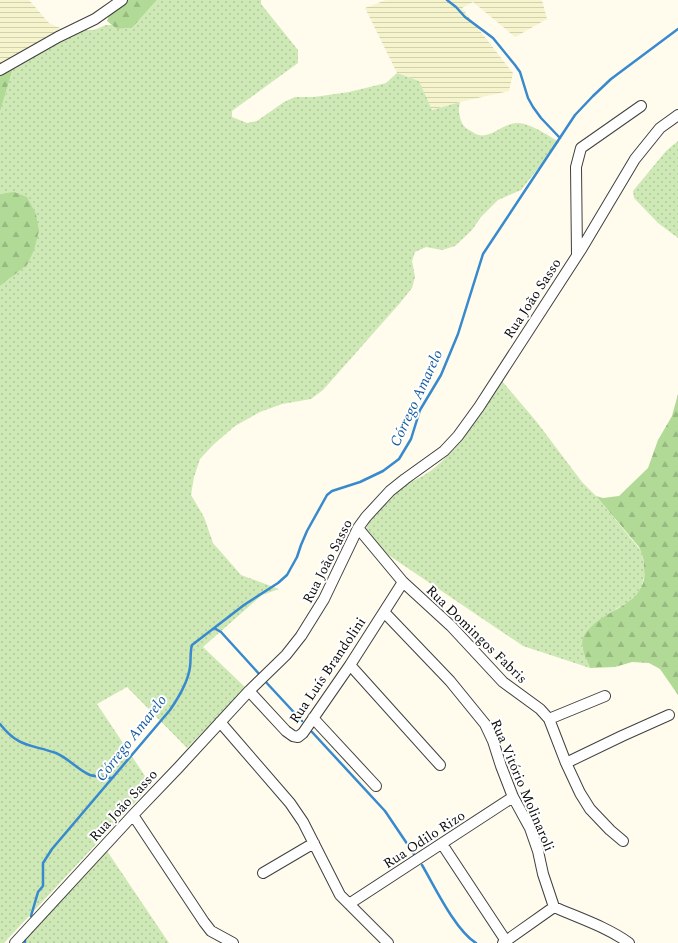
<svg xmlns="http://www.w3.org/2000/svg" width="678" height="943" viewBox="0 0 678 943" font-family="Spectral,serif">
<defs>
<pattern id="farmland-rules" width="6" height="5" patternUnits="userSpaceOnUse"><rect width="6" height="5" fill="#f5f4cd"/><path d="M0 2.5h6" fill="none" stroke="#d1d0af"/></pattern>
<pattern id="grass-dots" width="8" height="8" patternUnits="userSpaceOnUse"><rect width="8" height="8" fill="#cee9b6"/><path d="M2 2h.1M6 6h.1" fill="none" stroke="#b0c79b" stroke-width="1.8" stroke-linecap="round"/></pattern>
<pattern id="forest-firs" width="22" height="20" patternUnits="userSpaceOnUse"><rect width="22" height="20" fill="#b1da96"/><path d="M5 1l3.5 6h-7zM16 11l3.5 6h-7z" fill="#97ba80"/></pattern>
</defs>
<rect width="100%" height="100%" fill="#fffced"/>
<!-- farmland -->
<path fill="url(#farmland-rules)" d="M0,0H29L49,23L60,28L73,31L19,66L0,73Z
M386,0H542L547,19L515,37L473,2L462,8L513,73L509,91L460,102L431,110L419,81L397,73L365,8Z"/>
<!-- grass -->
<path fill="url(#grass-dots)" d="M157,0H261V4L298,50V63L232,111V117L247,123L257,121L284,102L295,97H314L349,92L386,83L397,73L419,81L432,110L460,102C458,109 459,116 462,123C464,127 467,129 471,131C488,144 499,124 517,123C531,123 547,135 559,142L521,190L498,200L481,217L472,230L455,246L442,250L426,247L415,252L412,261L415,277L412,288L400,303L323,390L311,399L282,404L260,412L235,426L213,445L200,459L194,477L191,495L204,517L213,543L241,575L279,589L262,595L203,647L246,688L187,748L127,687L97,704L151,785L4,943H0V286L27,265L3,193L0,194V112L13,68L19,66L38,53L80,30H94L106,25H112L117,29L132,28Z
M678,141V238L658,223L634,198L633,191L666,151Z
M501,380L536,421L582,482L596,496L642,552L645,572L641,590L628,602L616,609L582,647L590,668L523,646L375,546L365,531L371,518L407,483C448,471 479,415 501,380Z
M105,848L169,943H19Z"/>
<!-- forest -->
<path fill="url(#forest-firs)" d="M115,0H157L132,28L117,29L107,21Z
M13,68L0,112V73Z
M14,192L27,197L36,214L39,231L34,250L27,265L0,286V194Z
M678,394V695L660,669L649,663L632,662L615,667L590,668C587,659 580,649 583,639C584,633 590,628 594,624C613,608 649,600 644,568C644,561 643,554 639,547L596,496L603,498L619,496L648,468L658,440L672,416Z"/>
<g fill="none" stroke-linecap="round" stroke-linejoin="round">
<!-- stream -->
<path stroke="#3889ce" stroke-width="2.5" d="M447,0L456,7L465,17L493,38L515,65L520,72L528,98L533,107L541,118L560,138
M214,628L221,632L261,676
M264,680L302,721
M0,724C19,748 30,744 56,753C68,758 78,770 90,775C97,777 105,777 112,778
M312,732L385,811L414,854
M422,865C435,887 455,930 476,943
M31,916L38,892L43,886V863L52,849L170,710C179,697 188,682 190,667C191,660 190,651 192,645L244,605L278,583L287,575L297,557L301,545L307,531L327,495L332,491L360,482L383,471L399,459L411,439L420,410L441,375L458,334L483,254L575,115L593,96L611,79L678,29
M25,943V940"/>
<!-- minor casing -->
<g stroke="#404040" stroke-width="12">
<path id="minor" d="M0,70L58,37L95,19L122,0
M577,255L576,167L581,148L641,106
M358,528L403,582L451,626L503,682L540,709L549,719L566,763L580,793L590,809L610,830L623,841
M384,612L450,681L485,724L493,741L501,766L513,797L530,828L538,851L543,874L554,907
M350,665L440,765
M249,691L286,731L293,736L298,737L303,733L350,665L403,582
M313,718L376,786
M549,719L605,696
M220,722L290,803L303,822L340,895L388,943
M566,763L622,736L669,715
M133,815L204,922L211,931L233,943
M442,844L506,941
M263,873L314,843
M349,904L513,797
M15,943L133,815L178,768L249,691L286,655L301,636L324,599L358,528L366,517L390,491L405,479L444,451L458,436L479,407L582,248L635,159L660,128L678,115
M503,943L554,907C579,918 607,927 629,943"/>
</g>
<!-- minor -->
<use href="#minor" stroke="#fff" stroke-width="10"/>
</g>
<g text-anchor="middle" stroke-width="4" stroke-linejoin="round" paint-order="stroke">
<!-- street labels -->
<g font-size="14" fill="#0d0d0d" stroke="#fff">
<text transform="translate(532 298) rotate(-57)" y="5">Rua João Sasso</text>
<text transform="translate(327 561) rotate(-63)" y="5">Rua João Sasso</text>
<text transform="translate(477 634) rotate(44)" y="5">Rua Domingos Fabris</text>
<text transform="translate(327 670) rotate(-56)" y="5">Rua Luís Brandolini</text>
<text transform="translate(523 785) rotate(67)" y="5">Rua Vitório Molinaroli</text>
<text transform="translate(123 805) rotate(-47)" y="5">Rua João Sasso</text>
<text transform="translate(424 839) rotate(-33)" y="5">Rua Odilo Rizo</text>
</g>
<!-- water labels -->
<g font-size="15" font-style="italic" fill="#155ba0" stroke="#fff">
<text transform="translate(416 398) rotate(-65)" y="5">Córrego Amarelo</text>
<text transform="translate(131 738) rotate(-52)" y="5">Córrego Amarelo</text>
</g>
</g>
</svg>
